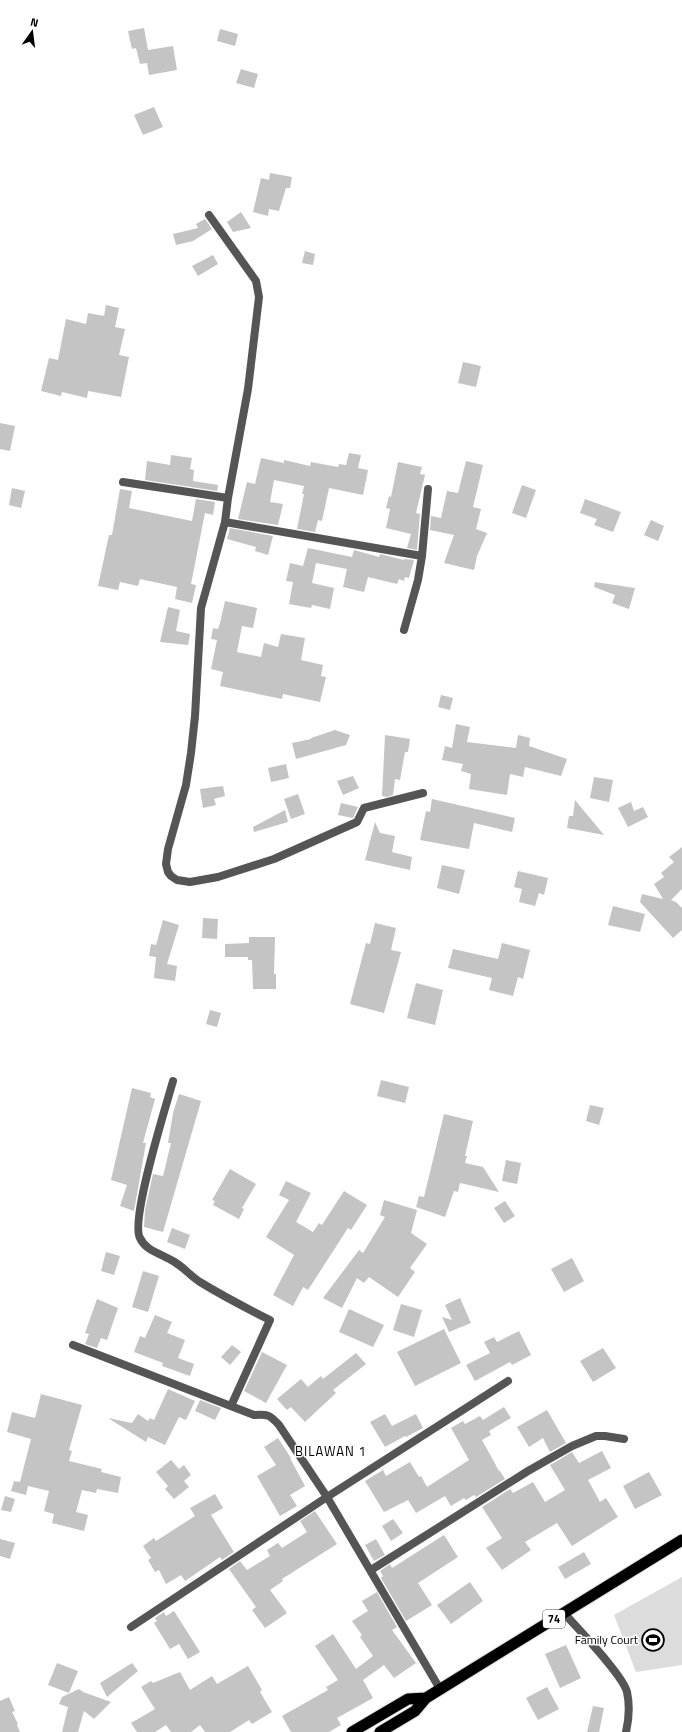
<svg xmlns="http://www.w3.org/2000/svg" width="682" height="1732" viewBox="0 0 682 1732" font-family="'Titillium Web',sans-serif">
<rect width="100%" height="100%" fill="#fff"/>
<!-- green -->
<path fill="#dcdcdc" d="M682,1577V1665L636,1672L614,1615Z"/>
<!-- building -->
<path fill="#c4c4c4" d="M144,28L148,50L173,46L177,70L149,75L147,63L140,64L136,48L132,49L128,31Z
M220,29L238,34L235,46L217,41Z
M241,69L258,74L254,88L236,83Z
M154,107L163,127L143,135L134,115Z
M270,173L292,177L290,188H286L279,211L269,209L268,216L253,212L261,178L269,180Z
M241,212L251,228L233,232L227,222Z
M205,219L212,229L193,241L176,245L173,234L198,228L196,224Z
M305,251L315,254L313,265L302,263Z
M213,255L218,264L198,276L192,266Z
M106,305L119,308L115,327L125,329L119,355L129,357L121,397L88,391L87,398L62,392L61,396L41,391L49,358L58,360L66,319L86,324L88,313L104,316Z
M463,362L481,366L476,387L458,383Z
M0,423L15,426L10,451L0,449Z
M349,453L361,455L358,468L368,470L363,495L329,488L322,521L318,520L315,532L297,529L304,494H302L304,486L274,480L270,502L283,504L278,525L238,519L247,482L255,484L261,458L284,463V460L310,466L311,462L338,467L339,464L346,465Z
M171,455L192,458L190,469L194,470L193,481L218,485L217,491L145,480L147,461L170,465Z
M466,461L483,465L473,507L481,509L476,529L487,533L477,556L474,570L444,563L454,535L430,530L431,516L441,518L447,491L458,493Z
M398,462L422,467L420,474L425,475L416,513L420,514L417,550L407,548L411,534L386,528L390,509L386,508L389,496L391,497Z
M522,485L536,490L526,518L512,513Z
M12,488L25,491L21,508L9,505Z
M120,489L132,491L129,508L192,521L196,499L215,502L213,515L205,513L191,584L196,585L192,603L175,599L177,587L140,579L138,586L120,582L118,590L98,586L109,535H112Z
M585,499L621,512L613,532L594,525L597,519L580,513Z
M651,520L664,526L658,541L644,535Z
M230,528L273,536L268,555L255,551L256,547L227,539Z
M308,548L352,557L354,550L379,557L380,554L404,560V559L414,560L409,578L405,577L404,581L399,579L397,584L368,577L364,592L343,587L347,569L316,563L312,583L334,588L330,609L312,605L311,608L289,604L293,582L286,581L290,563L303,566Z
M595,582L635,588L629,609L612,603L615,595L594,587Z
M225,601L257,608L253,628L242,626L237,652L261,657L264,643L278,647L281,634L305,638L301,660L323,665L321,676L326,677L320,702L283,694L282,699L220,686L223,672L211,669L217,640L211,639L213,628L218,629L220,623Z
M168,607L180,610L176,631L190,634L188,645L160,642Z
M441,695L453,698L450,710L438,707Z
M456,724L470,727L467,742L516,748L518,735L530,738L529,746L567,759L561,776L525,767L523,777L510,774L507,795L469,789L471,774L461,771L463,764L442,760L445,746L452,748Z
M335,730L350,735L346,745L296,759L292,743L311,739V738Z
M385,735L410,739L408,752H405L400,780L395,779L393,795L387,797L382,796Z
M286,764L289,778L271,782L268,768Z
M353,776L359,788L343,795L337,781Z
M594,777L613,780L609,802L590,798Z
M223,786L225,796L214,799L216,805L203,808L200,789Z
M298,794L305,814L291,819L284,799Z
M432,799L515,818L512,832L474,823L469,849L420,840L426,811L430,812Z
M575,800L604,835L567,828L569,816H573Z
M631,802L634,811L643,807L648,817L628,827L618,808Z
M341,803L358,807L353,818L338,815Z
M285,810L288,822L254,832L253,827Z
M375,822L380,833L395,836L392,852L412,857L410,870L365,860Z
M682,847V889L671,900L676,902L682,908V930L673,938L640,902L642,894L663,899L654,884L664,877L661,873L674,862L669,857Z
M442,865L465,870L459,894L437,888Z
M518,871L548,878L544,895L539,893L535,906L519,902L522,889L514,887Z
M613,906L645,914L640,932L608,925Z
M203,918L218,919L217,939L202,938Z
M163,920L179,925L167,964L177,966L175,981L154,978L156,957L149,956L151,944L156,945Z
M375,923L396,928L391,950L401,952L384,1013L350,1004L366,943L370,944Z
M249,937H275L274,974H276V989H253L252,960H248V957H225V944L249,943Z
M502,943L530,950L523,979L518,977L513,996L489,990L492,978L448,968L453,949L498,959Z
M416,983L443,990L435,1025L407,1018Z
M210,1010L221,1013L217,1027L206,1024Z
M381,1080L409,1087L405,1103L377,1096Z
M132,1088L151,1093L150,1097L155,1099L143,1143H146L134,1211L120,1206L127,1185L111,1180Z
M179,1094L201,1101L163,1232L144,1227L145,1210L153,1174L163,1176L171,1143H168L173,1113Z
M590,1105L604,1108L599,1125L586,1121Z
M444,1114L473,1121L465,1156H467L465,1163L483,1167L499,1192L460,1183L458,1192L454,1191L445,1217L416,1207L419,1196L424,1197Z
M506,1160L521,1163L517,1184L502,1181Z
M230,1169L256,1184L242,1208L244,1209L239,1219L213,1205L215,1201L212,1200Z
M286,1181L311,1193L296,1222L313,1232L319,1223L322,1225L344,1191L367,1205L351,1230L348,1228L308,1290L303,1287L293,1306L273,1295L294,1255L266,1237L289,1200L279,1195Z
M384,1200L417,1210L411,1233L427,1244L410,1268L415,1272L398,1297L369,1277L364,1283L357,1278L342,1308L323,1298L359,1250L363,1253L385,1217L380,1215Z
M505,1201L515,1216L504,1223L494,1208Z
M172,1228L190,1235L185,1249L167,1242Z
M106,1252L120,1256L114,1275L101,1271Z
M572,1258L584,1281L564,1292L551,1269Z
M143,1271L159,1276L148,1312L132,1307Z
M460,1298L471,1323L449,1332L442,1317L452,1320L445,1305Z
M97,1299L118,1308L107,1340L101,1338L97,1348L85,1344L89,1334L85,1333Z
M401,1304L422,1310L414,1337L393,1330Z
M349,1309L384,1325L373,1347L339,1332Z
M155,1315L172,1322L167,1333L185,1340L178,1358L194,1364L190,1376L162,1366L163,1363L134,1352L140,1336L145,1338Z
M444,1329L461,1363L415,1386L397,1352Z
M519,1331L531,1355L512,1365L510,1362L475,1381L466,1365L490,1353L484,1342L494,1337L497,1342Z
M232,1345L241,1352L230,1365L221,1357Z
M603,1348L616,1368L593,1382L580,1361Z
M262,1352L287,1365L266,1403L244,1391Z
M356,1353L366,1364L333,1390L336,1393L305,1422L291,1407L287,1410L277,1399L301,1379L308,1387L321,1376L323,1379Z
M168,1389L195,1401L186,1420L179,1417L165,1445L148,1437L146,1442L108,1418L132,1423L138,1414L148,1421L150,1418L154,1420Z
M41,1394L82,1405L69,1450L72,1451L69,1461L102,1469L101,1472L121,1477L118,1493L97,1489L96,1493L82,1490L76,1512L88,1515L84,1531L52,1523L54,1514L44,1511L49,1491L28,1486L26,1495L11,1491L14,1481L20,1482L31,1439L7,1432L12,1412L35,1418Z
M200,1400L221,1408L215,1420L195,1411Z
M504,1407L511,1418L489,1431L491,1435L482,1440L499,1471H500L505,1479L476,1497L474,1495L466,1500L464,1498L451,1506L445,1496L416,1513L408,1500L384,1512L365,1481L383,1470L386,1476L410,1462L419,1477L421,1476L427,1487L469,1460L451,1428L463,1421L465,1424L480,1416L483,1420Z
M547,1410L566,1443L550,1452L543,1438L529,1447L517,1427Z
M385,1414L392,1426L416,1414L423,1428L406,1437L405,1436L385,1447L370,1422Z
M278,1438L291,1458H290L305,1486L290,1495L297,1506L280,1516L257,1476L276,1465L264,1447Z
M602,1451L611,1468L588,1480L600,1502L606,1498L618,1517L572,1546L557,1523L525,1542L531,1550L502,1570L486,1548L502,1538L482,1507L510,1489L513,1493L533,1482L545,1502L565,1490L550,1465L572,1452L579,1463Z
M171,1460L179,1469L184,1465L191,1475L184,1481L189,1487L174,1499L165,1489L168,1486L156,1472Z
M649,1472L662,1495L635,1509L623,1486Z
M215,1494L223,1508L211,1515L234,1552L222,1560L220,1557L185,1581L181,1575L166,1584L159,1570L155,1572L148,1560L151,1558L143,1546L154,1538L156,1541L195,1516L190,1508Z
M5,1496L15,1499L11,1512L1,1510Z
M315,1511L337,1544L282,1579L283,1581L270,1590L287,1613L265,1628L252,1610L256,1607L229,1569L240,1561L247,1570L270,1556L267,1550L278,1543L282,1548L307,1532L300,1521Z
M393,1519L403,1533L391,1541L382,1526Z
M444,1535L458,1557L418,1583L432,1605L406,1621L381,1578L383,1576L380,1571L390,1564L392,1568Z
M0,1539L15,1543L10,1559L0,1556Z
M376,1539L385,1555L374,1561L365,1545Z
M584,1552L591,1564L565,1579L558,1567Z
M470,1582L483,1601L451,1624L437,1605Z
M377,1592L397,1627L392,1630L416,1663L394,1678L384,1665L363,1680L373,1698L337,1718L341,1725L329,1732H291L282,1716L328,1690L326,1687L338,1680L315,1646L333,1634L356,1669L373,1656L360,1637L362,1635L352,1621L368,1611L362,1601Z
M174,1611L200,1652L188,1659L179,1644L170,1649L154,1623L157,1621L155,1618L164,1612L166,1616Z
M566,1645L581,1678L560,1688L545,1654Z
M57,1663L78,1671L69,1693L48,1685Z
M132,1663L138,1671L107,1697L100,1683Z
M248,1666L262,1690L260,1692L272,1712L252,1724L249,1720L230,1732H205L200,1725L191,1732H171L166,1725L155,1732H137L131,1723L155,1709L141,1687L151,1681L153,1683L180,1672L190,1690L212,1676L217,1684Z
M547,1687L559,1709L538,1720L526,1698Z
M79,1689L83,1692L111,1702L94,1719L84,1711L78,1732H62L68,1707L59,1704L62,1697Z
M9,1697L15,1711L12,1712L18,1724L17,1725L20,1732H0V1701Z
M593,1706L604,1708L599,1732H587Z"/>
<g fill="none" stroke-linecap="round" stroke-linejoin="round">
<!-- trunk casing -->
<g stroke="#dbdbdb" stroke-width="13">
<path id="trunk" d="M352,1732L408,1699L426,1698
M380,1732L415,1711L426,1698L682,1540"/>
</g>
<!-- minor -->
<path stroke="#555" stroke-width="8" d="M209,215L256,281L259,297L248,389L228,498L225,522L201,608L195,716L191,753L186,785L168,849L166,864L168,872L171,876L177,880L190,882L218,877L274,859L357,822L364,808L423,793
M123,482L228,498
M225,522L422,556
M404,630L418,580L422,556L428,489
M173,1081C166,1106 130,1220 140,1238C146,1251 160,1253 171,1260C182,1265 190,1276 200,1282C223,1296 246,1308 270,1320L231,1406
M73,1345L254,1415C268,1414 270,1415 279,1425L327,1497L440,1689
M371,1570L528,1471L572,1446L596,1436H605L624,1439
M564,1613C578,1629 623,1675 627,1692C630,1706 629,1719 626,1732
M131,1627L327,1497L508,1381"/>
<!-- trunk -->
<use href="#trunk" stroke="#000" stroke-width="11"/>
</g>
<!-- icons -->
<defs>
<g id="stadium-ring" transform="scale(1.15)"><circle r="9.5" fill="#fff" stroke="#000" stroke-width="1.5"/><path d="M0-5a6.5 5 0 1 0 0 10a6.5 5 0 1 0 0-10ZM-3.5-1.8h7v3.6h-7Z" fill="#000"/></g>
</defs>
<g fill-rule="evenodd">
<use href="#stadium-ring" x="653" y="1640"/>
</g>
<g text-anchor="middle" stroke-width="3" stroke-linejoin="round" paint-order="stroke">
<!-- shield labels -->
<rect fill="#fff" stroke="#4c4c4c" stroke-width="1" x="543" y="1610" width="22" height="18" rx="3"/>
<g font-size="11" font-weight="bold" fill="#000">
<text x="554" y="1623">74</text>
</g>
<!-- poi labels -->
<g font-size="12" fill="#000" stroke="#fff" text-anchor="end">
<text x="638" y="1644">Family Court</text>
</g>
<!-- neighbourhood labels -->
<g font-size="13" letter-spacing="1" fill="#000" stroke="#fff">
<text x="331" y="1456">BILAWAN 1</text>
</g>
</g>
<!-- north arrow -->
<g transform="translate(32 32) rotate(14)" stroke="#ffffff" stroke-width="3" paint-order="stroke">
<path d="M0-3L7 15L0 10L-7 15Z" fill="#000000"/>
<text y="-6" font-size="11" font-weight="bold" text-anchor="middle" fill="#000000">N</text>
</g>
</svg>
